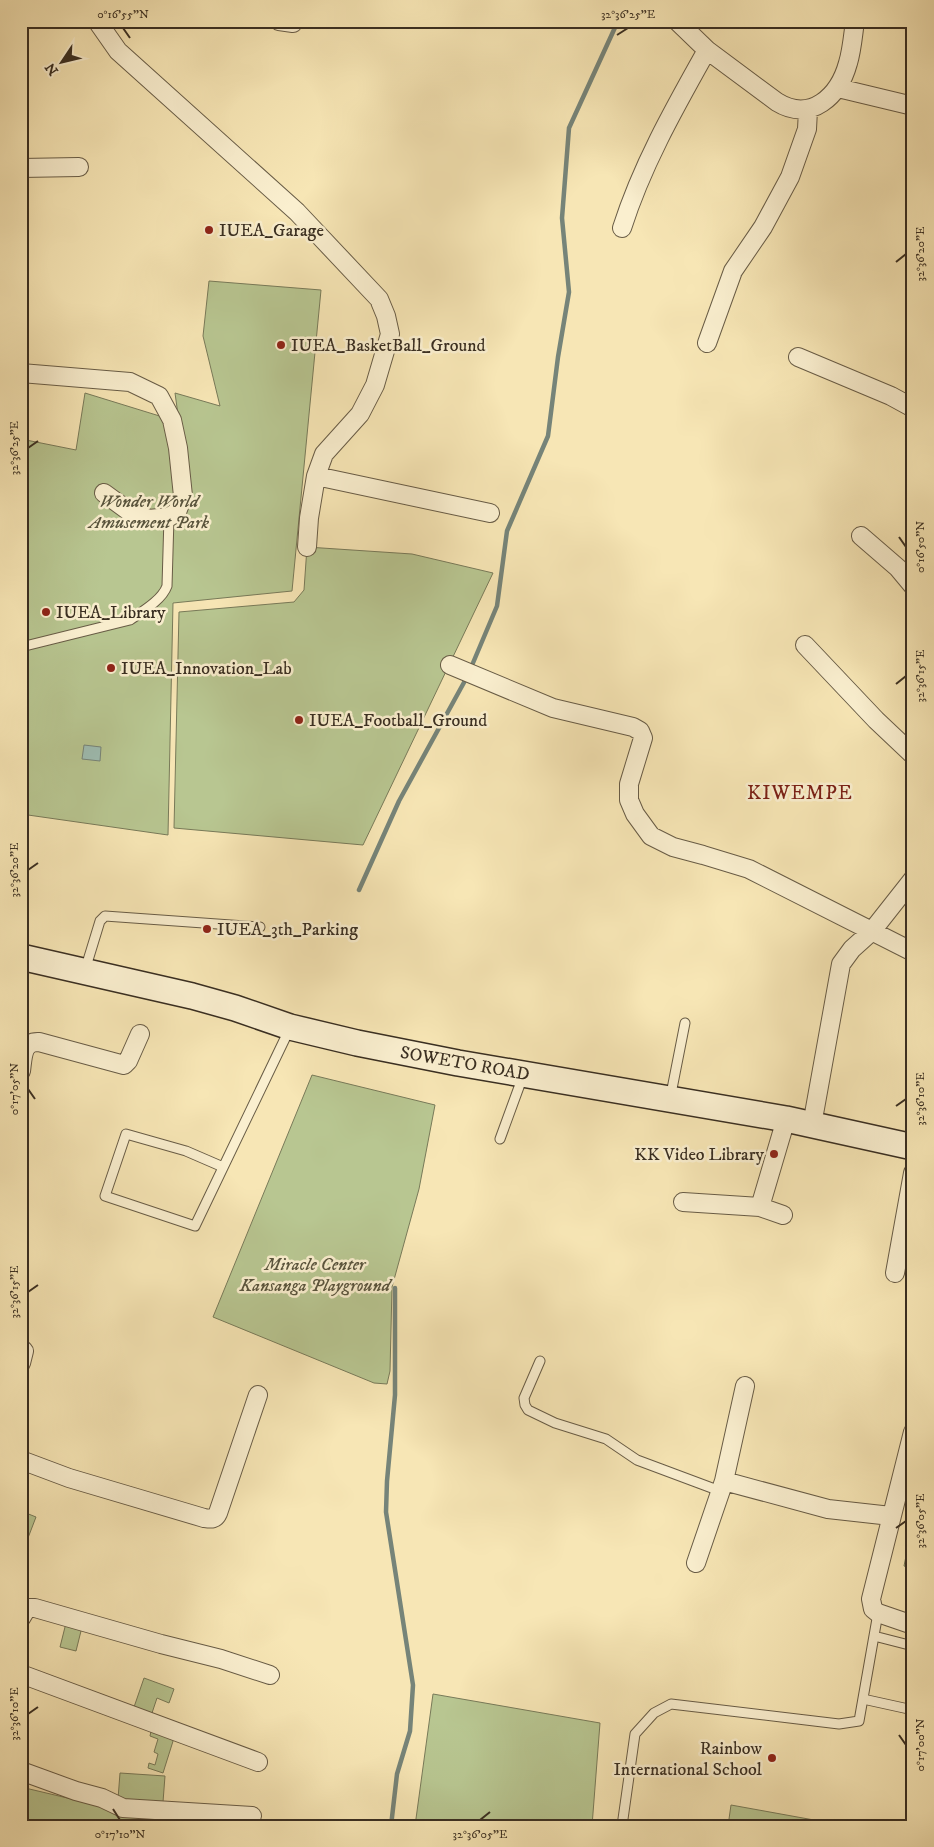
<svg xmlns="http://www.w3.org/2000/svg" width="934" height="1847" viewBox="0 0 934 1847" font-family="'IM FELL DW Pica',serif">
<rect width="100%" height="100%" fill="#f7e6b5"/>
<filter id="stains"><feTurbulence type="fractalNoise" baseFrequency=".004" numOctaves="4"/><feColorMatrix values="0 0 0 0 .2 0 0 0 0 .09 0 0 0 0 .02 0 0 0 .5 -.17"/></filter>
<radialGradient id="worn" r=".72"><stop offset=".6" stop-color="#630" stop-opacity="0"/><stop offset="1" stop-color="#630" stop-opacity=".3"/></radialGradient>
<!-- green -->
<path fill="#b8c691" stroke="#787a59" d="M209,281L321,290L292,591L173,603L168,835L21,814V439L76,450L85,393L179,422L175,393L220,406L203,336Z
M307,547L412,554L493,573L363,845L174,828L179,612L294,602L304,590Z
M312,1075L435,1105L419,1189L392,1287L390,1371L387,1384L374,1383L213,1317Z
M21,1511L36,1517L23,1551L21,1550Z
M913,1521V1569L904,1566Z
M66,1623L82,1627L76,1651L60,1647Z
M144,1678L174,1689L169,1703L157,1698L151,1716L133,1710Z
M433,1694L600,1723L592,1826H415Z
M151,1731L174,1738L163,1773L148,1768L149,1763L155,1765L158,1754L154,1752L158,1739L150,1736Z
M120,1773L165,1776L163,1802L118,1799Z
M21,1787L139,1815L137,1826H21Z
M731,1805L836,1824V1826H728Z"/>
<!-- water -->
<path fill="#9ebeb4" stroke="#768479" d="M84,745L101,747L100,761L82,759Z"/>
<g fill="none" stroke-linecap="round" stroke-linejoin="round">
<!-- stream -->
<path stroke="#768479" stroke-width="4.5" d="M470,670L497,606L507,531L548,436L558,357L569,292L562,218L569,128L618,21
M359,890L399,801L467,677
M391,1826L397,1774L410,1731L413,1685L386,1512L387,1481L395,1395V1288"/>
<!-- lane casing -->
<g stroke="#685c46" stroke-width="11">
<path id="lane" d="M21,647L130,620C143,611 162,600 167,586L169,517
M85,970L100,921L105,916L260,927
M670,1099L685,1023
M500,1139L523,1076
M223,1167L186,1151L126,1134L105,1196L195,1226L290,1028
M540,1361L524,1398L525,1405L528,1410L555,1423L606,1439L637,1460L720,1491
M874,1636L913,1646
M863,1699L913,1710
M622,1826L635,1734L654,1713L671,1704L839,1724L859,1721L878,1613"/>
</g>
<!-- street casing -->
<g stroke="#685c46" stroke-width="20">
<path id="street" d="M97,21L118,51L297,212L379,299L386,316L390,334L375,385L360,414L324,454L316,476L309,518L307,547
M279,21L293,23
M677,21L707,50L777,102C811,123 839,96 848,63C852,50 853,35 855,21
M838,88L913,106
M21,168L79,167
M622,228C642,165 675,107 707,50
M707,343L733,271L763,227L790,177L807,129L808,110
M798,357L891,396L913,408
M21,373L130,382L159,396L172,420L178,448L183,496L177,512L169,517L149,519L130,512L104,493
M316,476L490,513
M861,536L898,568L913,586
M805,645L876,720L913,755
M450,665L553,708L633,727L640,731L643,738L629,784V800L635,814L651,836L673,847L703,855L749,869L913,952
M21,1071C23,1057 22,1041 39,1042L124,1065L128,1061L140,1034
M812,1125L841,964L852,949L872,931L913,879
M683,1202L760,1207
M783,1215L760,1207L786,1119
M895,1273L913,1173
M21,1348L24,1351L21,1363
M745,1386L724,1481L828,1509L891,1516
M913,1432L871,1599L873,1609L878,1613L913,1625
M21,1460L69,1478L204,1518C211,1519 215,1520 218,1513L258,1395
M696,1563L724,1481
M21,1618L27,1608H35L161,1644L221,1659L270,1675
M21,1674L258,1762
M21,1771L76,1791L102,1798L123,1808L252,1816"/>
</g>
<!-- secondary casing -->
<g stroke="#392e21" stroke-width="28">
<path id="secondary" d="M21,957L192,996L235,1008L290,1027L357,1043L458,1063L786,1119L913,1147"/>
</g>
<!-- lane -->
<use href="#lane" stroke="#faefcf" stroke-width="9"/>
<!-- street -->
<use href="#street" stroke="#faefcf" stroke-width="18"/>
<!-- secondary -->
<use href="#secondary" stroke="#faefcf" stroke-width="25"/>
</g>
<!-- ticks -->
<path fill="none" stroke="#392e21" stroke-width="2" d="M123,28L130,38M617,35L628,28M896,262L906,254M28,448L38,441M899,537L906,547M896,684L906,676M28,870L38,863M28,1089L35,1099M896,1106L906,1099M28,1292L38,1285M896,1528L906,1521M28,1714L38,1707M899,1735L906,1745M113,1809L120,1820M480,1820L490,1812"/>
<!-- markers -->
<g fill="#8f2418" stroke="#faefcf" stroke-width="2">
<circle cx="209" cy="230" r="5"/>
<circle cx="281" cy="345" r="5"/>
<circle cx="46" cy="612" r="5"/>
<circle cx="111" cy="668" r="5"/>
<circle cx="299" cy="720" r="5"/>
<circle cx="207" cy="929" r="5"/>
<circle cx="774" cy="1154" r="5"/>
<circle cx="772" cy="1758" r="5"/>
</g>
<g text-anchor="middle" stroke-width="5" stroke-linejoin="round" paint-order="stroke">
<!-- poi labels -->
<g font-size="18" fill="#392e21" stroke="#faefcf" text-anchor="start">
<text x="219" y="236">IUEA_Garage</text>
<text x="291" y="351">IUEA_BasketBall_Ground</text>
<text x="56" y="618">IUEA_Library</text>
<text x="121" y="674">IUEA_Innovation_Lab</text>
<text x="309" y="726">IUEA_Football_Ground</text>
<text x="217" y="935">IUEA_3th_Parking</text>
<text x="764" y="1160" text-anchor="end">KK Video Library</text>
<text x="762" y="1754" text-anchor="end">Rainbow<tspan x="762" dy="21">International School</tspan></text>
</g>
<!-- park labels -->
<g font-size="18" font-style="italic" fill="#59543d" stroke="#faefcf">
<text x="149" y="507">Wonder World<tspan x="149" dy="21">Amusement Park</tspan></text>
<text x="315" y="1270">Miracle Center<tspan x="315" dy="21">Kansanga Playground</tspan></text>
</g>
<!-- street labels -->
<g font-size="18" fill="#392e21" stroke="#faefcf">
<text transform="translate(465 1063) rotate(10)" y="6">SOWETO ROAD</text>
</g>
<!-- quarter labels -->
<g font-size="20" letter-spacing="1" fill="#7a1f14" stroke="#faefcf">
<text x="800" y="799">KIWEMPE</text>
</g>
</g>
<!-- margin -->
<rect width="934" height="1847" fill="none" stroke="#f7e6b5" stroke-width="55"/>
<!-- north arrow -->
<g transform="translate(62 62) rotate(235)" stroke="#faefcf" stroke-width="4" paint-order="stroke">
<path d="M0-4L9 19L0 12L-9 19Z" fill="#392e21"/>
<text y="-8" font-size="14" font-weight="bold" text-anchor="middle" fill="#392e21">N</text>
</g>
<rect x="28" y="28" width="878" height="1792" fill="none" stroke="#392e21" stroke-width="2"/>
<g font-size="12" text-anchor="middle" fill="#392e21">
<text x="123" y="18">0°16'55"N</text>
<text x="628" y="18">32°36'25"E</text>
<text transform="translate(920 254) rotate(-90)" y="4">32°36'20"E</text>
<text transform="translate(14 448) rotate(-90)" y="4">32°36'25"E</text>
<text transform="translate(920 547) rotate(-90)" y="4">0°16'50"N</text>
<text transform="translate(920 676) rotate(-90)" y="4">32°36'15"E</text>
<text transform="translate(14 870) rotate(-90)" y="4">32°36'20"E</text>
<text transform="translate(14 1089) rotate(-90)" y="4">0°17'05"N</text>
<text transform="translate(920 1099) rotate(-90)" y="4">32°36'10"E</text>
<text transform="translate(14 1292) rotate(-90)" y="4">32°36'15"E</text>
<text transform="translate(920 1521) rotate(-90)" y="4">32°36'05"E</text>
<text transform="translate(14 1714) rotate(-90)" y="4">32°36'10"E</text>
<text transform="translate(920 1745) rotate(-90)" y="4">0°17'00"N</text>
<text x="120" y="1838">0°17'10"N</text>
<text x="480" y="1838">32°36'05"E</text>
</g>
<rect width="100%" height="100%" filter="url(#stains)"/>
<rect width="100%" height="100%" fill="url(#worn)"/>
</svg>
